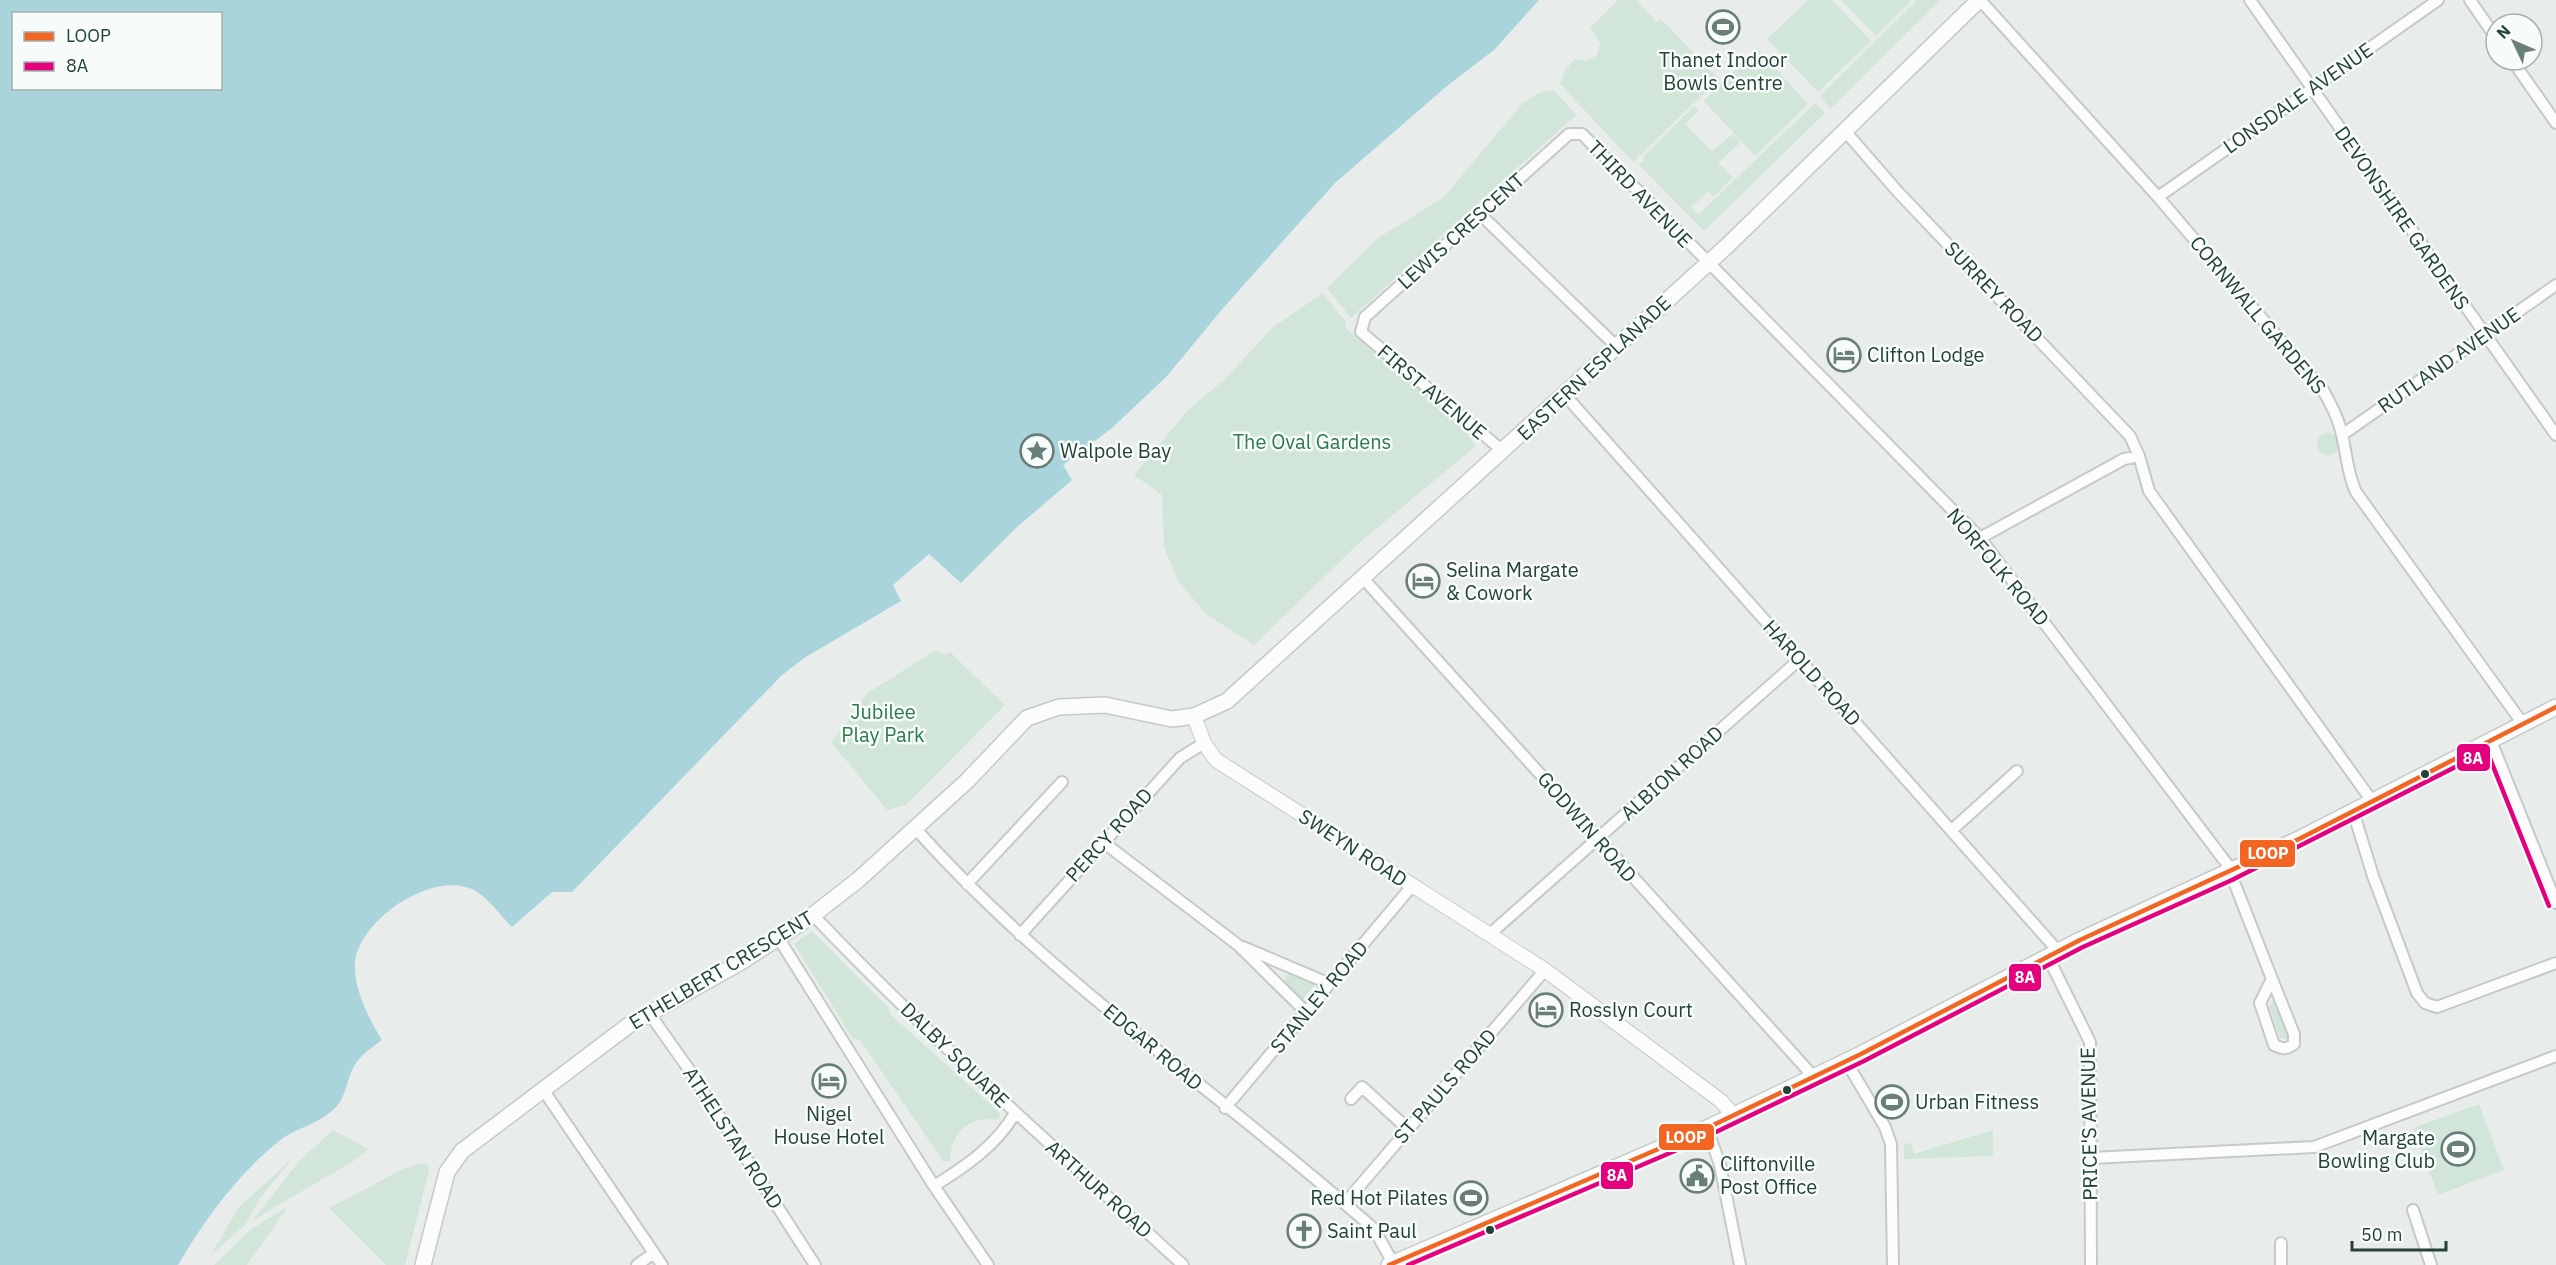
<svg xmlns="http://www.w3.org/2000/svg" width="2556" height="1265" viewBox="0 0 2556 1265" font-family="'IBM Plex Sans',sans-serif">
<rect width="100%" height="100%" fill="#e8edeb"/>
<!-- green -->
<path fill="#d1e6d8" d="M1618,0H1636L1657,22L1661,19L1719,79L1633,162L1560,84L1565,70L1575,59L1587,61L1597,55L1600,43L1590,28Z
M1808,0H1832L1871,41L1818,92L1767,39Z
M1841,0H1912L1876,36Z
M1917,0H1940L1830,109L1820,96Z
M1757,48L1808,104L1755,156L1704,101Z
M1554,90L1576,115L1351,318L1327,288L1378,238L1443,198L1522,104L1538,93Z
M1815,103L1825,113L1704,231L1639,165L1644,160L1643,157L1694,106L1699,110L1685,124L1712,151L1733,134L1741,142L1718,163L1733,177L1714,197L1709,191L1691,207L1698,215Z
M1323,293L1346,322V328L1458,421L1476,446L1359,543L1254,645L1206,614L1178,581L1164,547L1162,495L1134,475L1189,409L1226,378L1273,327Z
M2317 444a11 11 0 1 1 22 0a11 11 0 1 1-22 0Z
M936,650L944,655L950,652L1005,705L906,805L887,810L831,742L845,726L866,694Z
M812,931L889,1008L890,1014L1001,1114L998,1120C969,1115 951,1132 950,1161H941V1158L860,1040L853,1039L794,944Z
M1289,973L1316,984L1302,1000L1285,982V976Z
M2274,1000L2290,1036L2288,1040L2280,1037L2269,1006Z
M2479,1104L2504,1170L2438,1195L2413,1128Z
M333,1130L369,1149L355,1160L253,1220L300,1160Z
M1993,1130V1156L1904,1159V1144L1911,1143L1914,1154Z
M293,1158L260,1198L246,1224L210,1256L239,1207Z
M422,1163L428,1166L429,1171L405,1265H386L329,1208L405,1168Z
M285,1208L286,1210L247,1265H214L250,1230Z"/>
<!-- water -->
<path fill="#a9d4db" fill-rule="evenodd" d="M0,0H1539L1494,50L1447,86L1335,183L1224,307L1167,376L1112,428L1063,465L1072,480L1017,527L961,583L929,554L893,585L901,601L804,658L781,676L572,892H552L512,927C501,916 489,899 476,891C435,868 359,919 355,963C353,987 369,1019 382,1040C371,1048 359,1056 353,1068C346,1082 346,1098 334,1109C320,1123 299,1127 283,1138C240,1171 205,1219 178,1265H0ZM14,14H220V88H14Z"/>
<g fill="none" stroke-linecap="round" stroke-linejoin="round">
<!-- minor casing -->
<g stroke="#c5cac8" stroke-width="14">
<path id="minor" d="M1980,0L2158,197L2323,390C2331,405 2339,419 2342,435C2347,455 2347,473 2356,492L2523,724
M2250,0L2556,435
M2470,0L2496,38
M2512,60L2556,123
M1845,131L1898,192L2130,436L2139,456L2149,491L2372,801
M2158,197L2438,0
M1480,214L1617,347
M1565,395L2058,951
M2342,435L2556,285
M1503,451L1361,332L1365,317L1569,134H1582L1980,538L2227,864L2272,979
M1980,538L2124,459L2139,456
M1362,577L1813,1076
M2491,741L2556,903
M2353,811L2373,876L2417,993L2425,1003L2437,1007L2556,963
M914,827C1050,980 1222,1094 1374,1229L1393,1263
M1953,829L2017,771
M1103,842L1238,945L1306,1012
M967,884L1062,782
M813,915C930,1038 1058,1151 1183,1265
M1490,934L1800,659
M1020,935L1180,758L1204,743
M779,939L934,1186L988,1265
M1243,947L1330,984
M2048,957L2090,1042L2091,1265
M2272,979L2294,1034V1044C2286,1050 2283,1049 2274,1045L2260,1003Z
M649,1013L690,1071L815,1265
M1846,1061L1885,1127L1891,1144L1893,1265
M544,1091L662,1265
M1351,1099L1362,1087L1408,1129
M1225,1108L1412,886
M1707,1128L1720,1165L1740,1265
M2091,1158L2314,1147L2556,1056
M934,1186C966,1166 997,1145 1015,1113
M1345,1203L1545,970
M2413,1210L2431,1265
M637,1265L654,1253
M2281,1265V1243"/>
</g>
<!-- tertiary casing -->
<g stroke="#c5cac8" stroke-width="16">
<path id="tertiary" d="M1194,716L1204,743L1216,760L1545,970L1721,1101L1732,1114"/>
</g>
<!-- secondary casing -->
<g stroke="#c3cbc8" stroke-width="18">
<path id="secondary" d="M423,1265L447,1172L462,1151L629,1025L741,962L813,915L858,880L967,781L1027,718L1059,707L1105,705L1172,719L1194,716L1227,701L1728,245L1979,0
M1389,1265L1707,1128L1861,1054L2080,940L2301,838L2556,707"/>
</g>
<!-- minor -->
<use href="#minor" stroke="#fcfcfc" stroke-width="10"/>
<!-- tertiary -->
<use href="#tertiary" stroke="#fcfcfc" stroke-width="14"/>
<!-- secondary -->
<use href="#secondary" stroke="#fcfcfc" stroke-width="15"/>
<!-- bus-1 casing -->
<g stroke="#f7fbf9" stroke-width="9">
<path id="bus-1" d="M1389,1265L1707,1128L1861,1054L2080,940L2301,838L2556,707"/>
</g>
<!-- bus-2 casing -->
<g stroke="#f7fbf9" stroke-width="9">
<path id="bus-2" d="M1408,1265L1691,1144L1864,1061L2083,947L2232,880L2487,751L2549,906"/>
</g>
<!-- bus-1 -->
<use href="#bus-1" stroke="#f26522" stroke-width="4.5"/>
<!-- bus-2 -->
<use href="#bus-2" stroke="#e5007d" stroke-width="4.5"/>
</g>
<!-- icons -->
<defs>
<g id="stadium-ring" transform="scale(1.725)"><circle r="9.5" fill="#f7fbf9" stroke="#697e78" stroke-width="1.5"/><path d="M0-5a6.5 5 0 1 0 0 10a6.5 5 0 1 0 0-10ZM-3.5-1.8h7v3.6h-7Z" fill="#697e78"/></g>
<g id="hotel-ring" transform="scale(1.725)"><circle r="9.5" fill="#f7fbf9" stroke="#697e78" stroke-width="1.5"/><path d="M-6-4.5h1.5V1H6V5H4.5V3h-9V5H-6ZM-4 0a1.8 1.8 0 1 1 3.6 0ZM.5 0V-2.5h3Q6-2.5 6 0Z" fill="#697e78"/></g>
<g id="sight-ring" transform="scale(1.725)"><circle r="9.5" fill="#f7fbf9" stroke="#697e78" stroke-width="1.5"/><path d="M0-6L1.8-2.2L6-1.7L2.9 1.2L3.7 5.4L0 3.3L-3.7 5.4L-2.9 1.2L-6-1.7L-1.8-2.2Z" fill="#697e78"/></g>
<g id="civic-ring" transform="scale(1.725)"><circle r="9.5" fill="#f7fbf9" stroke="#697e78" stroke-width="1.5"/><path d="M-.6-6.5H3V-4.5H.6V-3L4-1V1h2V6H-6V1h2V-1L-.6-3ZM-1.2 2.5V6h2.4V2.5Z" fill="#697e78"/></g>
<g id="church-ring" transform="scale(1.725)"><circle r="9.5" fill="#f7fbf9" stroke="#697e78" stroke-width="1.5"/><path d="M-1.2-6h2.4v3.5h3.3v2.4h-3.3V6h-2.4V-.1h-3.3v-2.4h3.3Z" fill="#697e78"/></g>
</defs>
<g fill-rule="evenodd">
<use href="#stadium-ring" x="1723" y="27"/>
<use href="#hotel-ring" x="1844" y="355"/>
<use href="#sight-ring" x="1037" y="451"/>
<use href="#hotel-ring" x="1423" y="581"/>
<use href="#hotel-ring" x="1546" y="1010"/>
<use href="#hotel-ring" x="829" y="1081"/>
<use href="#stadium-ring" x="1892" y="1102"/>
<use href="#stadium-ring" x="2458" y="1149"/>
<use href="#civic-ring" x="1697" y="1176"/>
<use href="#stadium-ring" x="1471" y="1198"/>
<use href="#church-ring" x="1304" y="1231"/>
</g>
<!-- markers -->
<g fill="#24423a" stroke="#f7fbf9" stroke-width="2">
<circle cx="2425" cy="774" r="5"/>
<circle cx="1787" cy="1090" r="5"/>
<circle cx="1490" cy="1230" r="5"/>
</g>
<g text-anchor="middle" stroke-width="5" stroke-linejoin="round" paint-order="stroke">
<!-- poi labels -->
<g font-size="20" fill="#24423a" stroke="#f7fbf9" text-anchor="start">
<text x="1723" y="67" text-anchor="middle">Thanet Indoor<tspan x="1723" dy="23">Bowls Centre</tspan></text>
<text x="1867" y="362">Clifton Lodge</text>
<text x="1060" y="458">Walpole Bay</text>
<text x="1446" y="577">Selina Margate<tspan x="1446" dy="23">&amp; Cowork</tspan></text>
<text x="1569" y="1017">Rosslyn Court</text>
<text x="1915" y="1109">Urban Fitness</text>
<text x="829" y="1121" text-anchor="middle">Nigel<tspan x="829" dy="23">House Hotel</tspan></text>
<text x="2435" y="1145" text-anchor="end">Margate<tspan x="2435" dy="23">Bowling Club</tspan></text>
<text x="1720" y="1171">Cliftonville<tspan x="1720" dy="23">Post Office</tspan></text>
<text x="1448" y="1205" text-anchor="end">Red Hot Pilates</text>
<text x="1327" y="1238">Saint Paul</text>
</g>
<!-- street labels -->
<g font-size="20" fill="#24423a" stroke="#f7fbf9">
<text transform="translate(2298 98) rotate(-35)" y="7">LONSDALE AVENUE</text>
<text transform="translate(1640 194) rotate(46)" y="7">THIRD AVENUE</text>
<text transform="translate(2402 218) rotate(55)" y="7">DEVONSHIRE GARDENS</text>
<text transform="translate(1461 231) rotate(-42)" y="7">LEWIS CRESCENT</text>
<text transform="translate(1994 292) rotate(46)" y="7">SURREY ROAD</text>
<text transform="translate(2258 315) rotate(50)" y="7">CORNWALL GARDENS</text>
<text transform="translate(2449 360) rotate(-35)" y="7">RUTLAND AVENUE</text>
<text transform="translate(1594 368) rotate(-43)" y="7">EASTERN ESPLANADE</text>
<text transform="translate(1432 392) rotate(40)" y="7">FIRST AVENUE</text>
<text transform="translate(1998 567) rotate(50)" y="7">NORFOLK ROAD</text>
<text transform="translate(1812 673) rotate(48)" y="7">HAROLD ROAD</text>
<text transform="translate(1672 773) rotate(-42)" y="7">ALBION ROAD</text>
<text transform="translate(1587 827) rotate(49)" y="7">GODWIN ROAD</text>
<text transform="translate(1109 835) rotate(-48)" y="7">PERCY ROAD</text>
<text transform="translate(1353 848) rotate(33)" y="7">SWEYN ROAD</text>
<text transform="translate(721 970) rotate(-31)" y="7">ETHELBERT CRESCENT</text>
<text transform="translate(1319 997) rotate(-50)" y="7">STANLEY ROAD</text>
<text transform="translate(1153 1047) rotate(40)" y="7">EDGAR ROAD</text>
<text transform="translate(955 1055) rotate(44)" y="7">DALBY SQUARE</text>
<text transform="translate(1445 1086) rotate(-49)" y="7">ST PAULS ROAD</text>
<text transform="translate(2089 1124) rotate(-91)" y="7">PRICE'S AVENUE</text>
<text transform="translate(733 1138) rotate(57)" y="7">ATHELSTAN ROAD</text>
<text transform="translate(1099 1189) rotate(42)" y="7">ARTHUR ROAD</text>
</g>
<!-- park labels -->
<g font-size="20" fill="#2d7a4b" stroke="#f7fbf9">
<text x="1312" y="449">The Oval Gardens</text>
<text x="883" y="719">Jubilee<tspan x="883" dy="23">Play Park</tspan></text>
</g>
</g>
<g stroke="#f7fbf9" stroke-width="2">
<rect x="2456" y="743" width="35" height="29" rx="6" fill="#e5007d"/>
<rect x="2239" y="839" width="57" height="29" rx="6" fill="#f26522"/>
<rect x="2008" y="963" width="34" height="29" rx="6" fill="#e5007d"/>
<rect x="1658" y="1123" width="57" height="28" rx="6" fill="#f26522"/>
<rect x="1600" y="1161" width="34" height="29" rx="6" fill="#e5007d"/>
</g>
<g font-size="16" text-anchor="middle" font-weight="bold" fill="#fff">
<text x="2473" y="764">8A</text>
<text x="2268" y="859">LOOP</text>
<text x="2025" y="983">8A</text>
<text x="1686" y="1143">LOOP</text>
<text x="1617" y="1181">8A</text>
</g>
<!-- legend -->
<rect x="12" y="12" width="210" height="78" fill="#f7fbf9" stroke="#a3b1ad" stroke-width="1.5"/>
<rect x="24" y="32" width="30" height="9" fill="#f26522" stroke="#a3b1ad" stroke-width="1.5"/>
<text x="66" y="42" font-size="18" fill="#24423a">LOOP</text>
<rect x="24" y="62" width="30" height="9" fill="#e5007d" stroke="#a3b1ad" stroke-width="1.5"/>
<text x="66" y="72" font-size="18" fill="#24423a">8A</text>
<!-- north arrow -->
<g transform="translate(2514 42) rotate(314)"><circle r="28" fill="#f7fbf9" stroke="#a3b1ad" stroke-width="1.5"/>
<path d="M0-4.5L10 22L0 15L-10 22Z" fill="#697e78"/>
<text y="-9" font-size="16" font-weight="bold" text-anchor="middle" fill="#24423a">N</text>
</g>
<!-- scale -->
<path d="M2352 1241v9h94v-9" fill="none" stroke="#24423a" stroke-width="3"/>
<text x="2361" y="1241" font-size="18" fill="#24423a" stroke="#f7fbf9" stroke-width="4.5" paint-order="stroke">50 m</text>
</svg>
